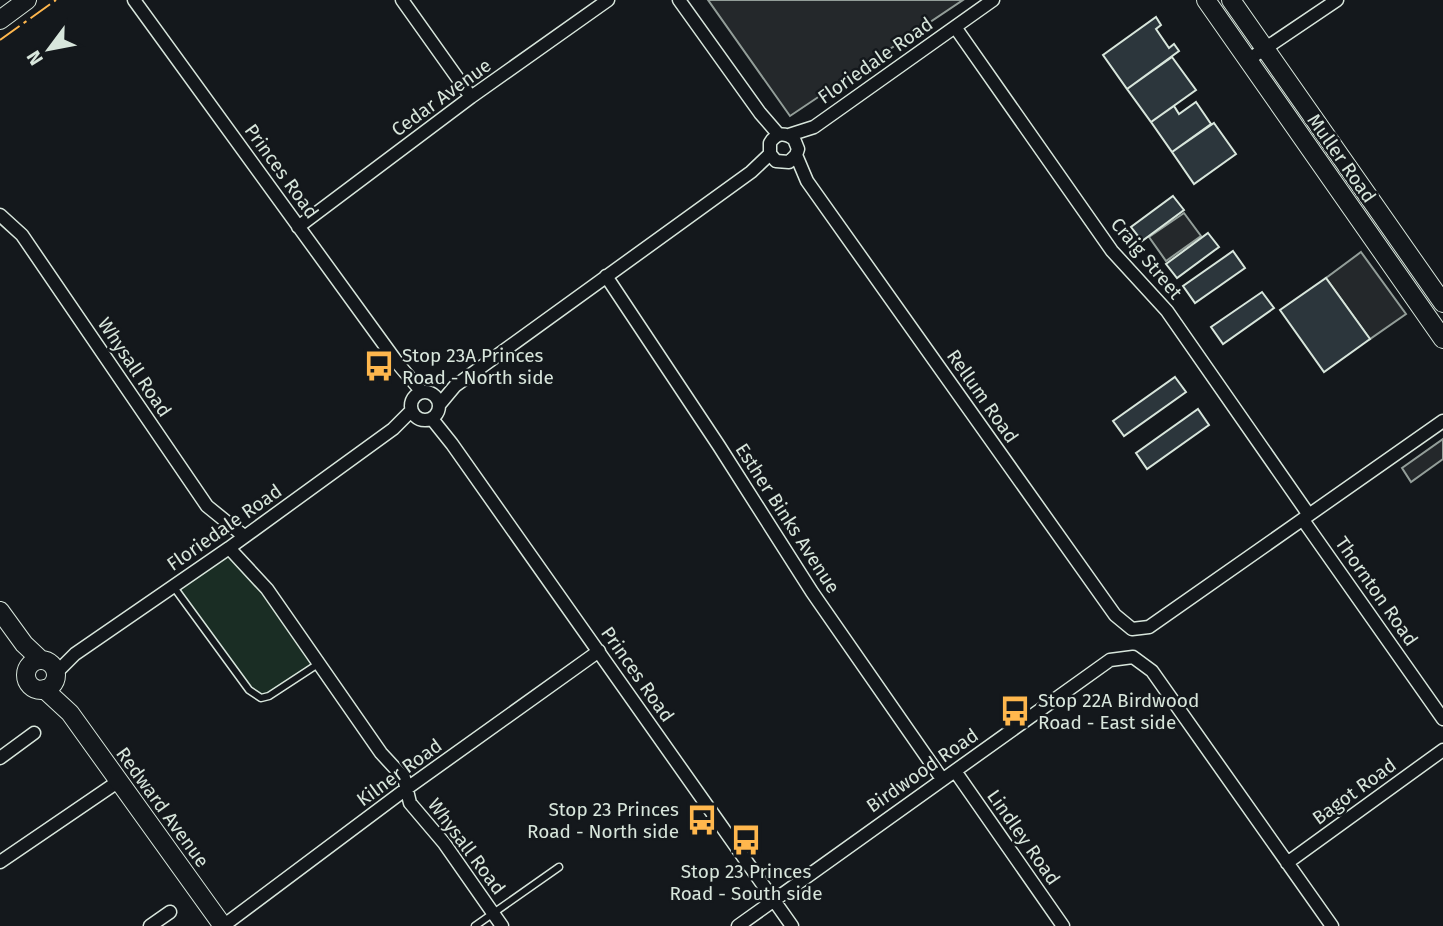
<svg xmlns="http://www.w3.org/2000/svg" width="1443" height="926" viewBox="0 0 1443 926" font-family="'Fira Sans',sans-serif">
<rect width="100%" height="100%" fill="#14181c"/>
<!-- green -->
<path fill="#1a2d24" stroke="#939e99" stroke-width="2" d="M229,548L318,664L261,698L249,690L173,586Z"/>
<!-- parking -->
<path fill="#24282b" stroke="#939e99" stroke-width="2" d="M708,0H963L790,116Z
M1184,213L1201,236L1166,261L1149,237Z
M1361,252L1406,314L1370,339L1326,278Z
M1443,439V459L1411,482L1402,468Z"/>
<!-- building -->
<path fill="#2c363c" stroke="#d8e6dc" stroke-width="2" d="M1156,17L1161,25L1156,29L1169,48L1174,44L1179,51L1127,89L1103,55Z
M1172,57L1196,90L1151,122L1127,89Z
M1196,102L1211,124L1172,152L1151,122L1174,106L1179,114Z
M1214,123L1236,154L1194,184L1172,152Z
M1173,196L1184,210L1142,241L1131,227Z
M1208,233L1219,247L1177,278L1166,264Z
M1233,251L1245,268L1195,303L1183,286Z
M1326,278L1370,339L1324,372L1280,310Z
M1262,292L1274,308L1223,344L1211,327Z
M1175,377L1186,392L1124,436L1113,421Z
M1198,409L1209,425L1147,469L1136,453Z"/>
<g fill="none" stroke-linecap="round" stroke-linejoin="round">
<!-- lane casing -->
<g stroke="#d8e6dc" stroke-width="9">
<path id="lane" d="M173,586L249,690L261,698L269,696L318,664
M475,926L559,867"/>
</g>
<!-- street casing -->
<g stroke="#d8e6dc" stroke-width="15">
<path id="street" d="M134,0L399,365L422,392
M402,0L471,97
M679,0L760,113L779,135
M955,27L1112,251L1167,311L1309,515
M1248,60L1337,0
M789,135L814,127L993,0
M796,155L789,162L776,161L770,154V143C776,133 784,132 794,139L798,149L796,155L807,181L1115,615L1132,629L1149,627L1443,421
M0,215L22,235L207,506L244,536
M298,227L471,97L608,0
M606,276L719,446L812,592L942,779
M411 406a14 14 0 1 1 28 0a14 14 0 1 1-28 0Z
M440,404L455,386L751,172L770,154
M432,419L452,444L792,926
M1303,520L1443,719
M229,548L267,589L381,753L404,778L410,803L444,843L502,926
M56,673L75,654L229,548L393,429L411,411
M0,758L34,733
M955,771L1063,926
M0,862L119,781
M1287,863L1443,750
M150,926L170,912
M223,926L406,789L599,651
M738,926L1110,660L1133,657L1152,671L1332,926"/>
</g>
<!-- secondary casing -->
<g stroke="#d8e6dc" stroke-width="20">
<path id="secondary" d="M1206,0L1443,339
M1231,0L1443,303
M0,20L27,0
M0,611L24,644L41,660
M26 675a15 15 0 1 1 30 0a15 15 0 1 1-30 0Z
M44,689L70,713L223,926"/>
</g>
<!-- lane -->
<use href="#lane" stroke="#14181c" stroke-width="6"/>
<!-- street -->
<use href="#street" stroke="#14181c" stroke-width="12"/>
<!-- secondary -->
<use href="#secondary" stroke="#14181c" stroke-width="18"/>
<!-- power -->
<path stroke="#ffb74d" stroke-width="2" stroke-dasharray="24 5 3.5 5" stroke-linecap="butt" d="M0,40L56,0"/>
</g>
<!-- icons -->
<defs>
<g id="bus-bare" transform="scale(2.415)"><path d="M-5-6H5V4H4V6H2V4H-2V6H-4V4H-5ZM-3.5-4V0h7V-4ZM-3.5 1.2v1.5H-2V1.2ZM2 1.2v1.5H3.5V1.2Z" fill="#ffb74d" stroke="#14181c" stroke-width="2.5" paint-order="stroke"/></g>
</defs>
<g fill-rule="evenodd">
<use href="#bus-bare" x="379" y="366"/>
<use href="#bus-bare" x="1015" y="711"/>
<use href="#bus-bare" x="702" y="820"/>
<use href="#bus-bare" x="746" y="840"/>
</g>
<g text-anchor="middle" stroke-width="5" stroke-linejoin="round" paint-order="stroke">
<!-- street labels -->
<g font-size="19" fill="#d8e6dc" stroke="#14181c">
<text transform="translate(875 60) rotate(-35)" y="7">Floriedale Road</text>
<text transform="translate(441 97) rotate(-36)" y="7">Cedar Avenue</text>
<text transform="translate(1342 158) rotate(55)" y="7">Muller Road</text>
<text transform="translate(282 171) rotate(54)" y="7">Princes Road</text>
<text transform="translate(1147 258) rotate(50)" y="7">Craig Street</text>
<text transform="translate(135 367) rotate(56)" y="7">Whysall Road</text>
<text transform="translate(983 396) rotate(55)" y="7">Rellum Road</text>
<text transform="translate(788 518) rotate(57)" y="7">Esther Binks Avenue</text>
<text transform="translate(224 527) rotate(-35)" y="7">Floriedale Road</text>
<text transform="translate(1377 591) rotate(55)" y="7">Thornton Road</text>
<text transform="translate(638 674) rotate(55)" y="7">Princes Road</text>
<text transform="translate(922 770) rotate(-35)" y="7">Birdwood Road</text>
<text transform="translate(399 772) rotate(-36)" y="7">Kilner Road</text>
<text transform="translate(1354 791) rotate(-36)" y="7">Bagot Road</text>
<text transform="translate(163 807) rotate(54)" y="7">Redward Avenue</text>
<text transform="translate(1024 837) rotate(55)" y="7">Lindley Road</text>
<text transform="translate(467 846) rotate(53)" y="7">Whysall Road</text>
</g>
<!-- poi labels -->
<g font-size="19" fill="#d8e6dc" stroke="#14181c" text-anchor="start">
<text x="402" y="362">Stop 23A Princes<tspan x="402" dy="22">Road - North side</tspan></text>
<text x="1038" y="707">Stop 22A Birdwood<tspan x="1038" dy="22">Road - East side</tspan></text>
<text x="679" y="816" text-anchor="end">Stop 23 Princes<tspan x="679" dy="22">Road - North side</tspan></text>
<text x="746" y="878" text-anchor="middle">Stop 23 Princes<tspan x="746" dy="22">Road - South side</tspan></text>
</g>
</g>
<!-- north arrow -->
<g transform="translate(49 49) rotate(238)" stroke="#14181c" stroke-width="5" paint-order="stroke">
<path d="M0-5L12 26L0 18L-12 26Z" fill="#d8e6dc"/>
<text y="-10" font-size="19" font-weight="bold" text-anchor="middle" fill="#d8e6dc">N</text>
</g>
</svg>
